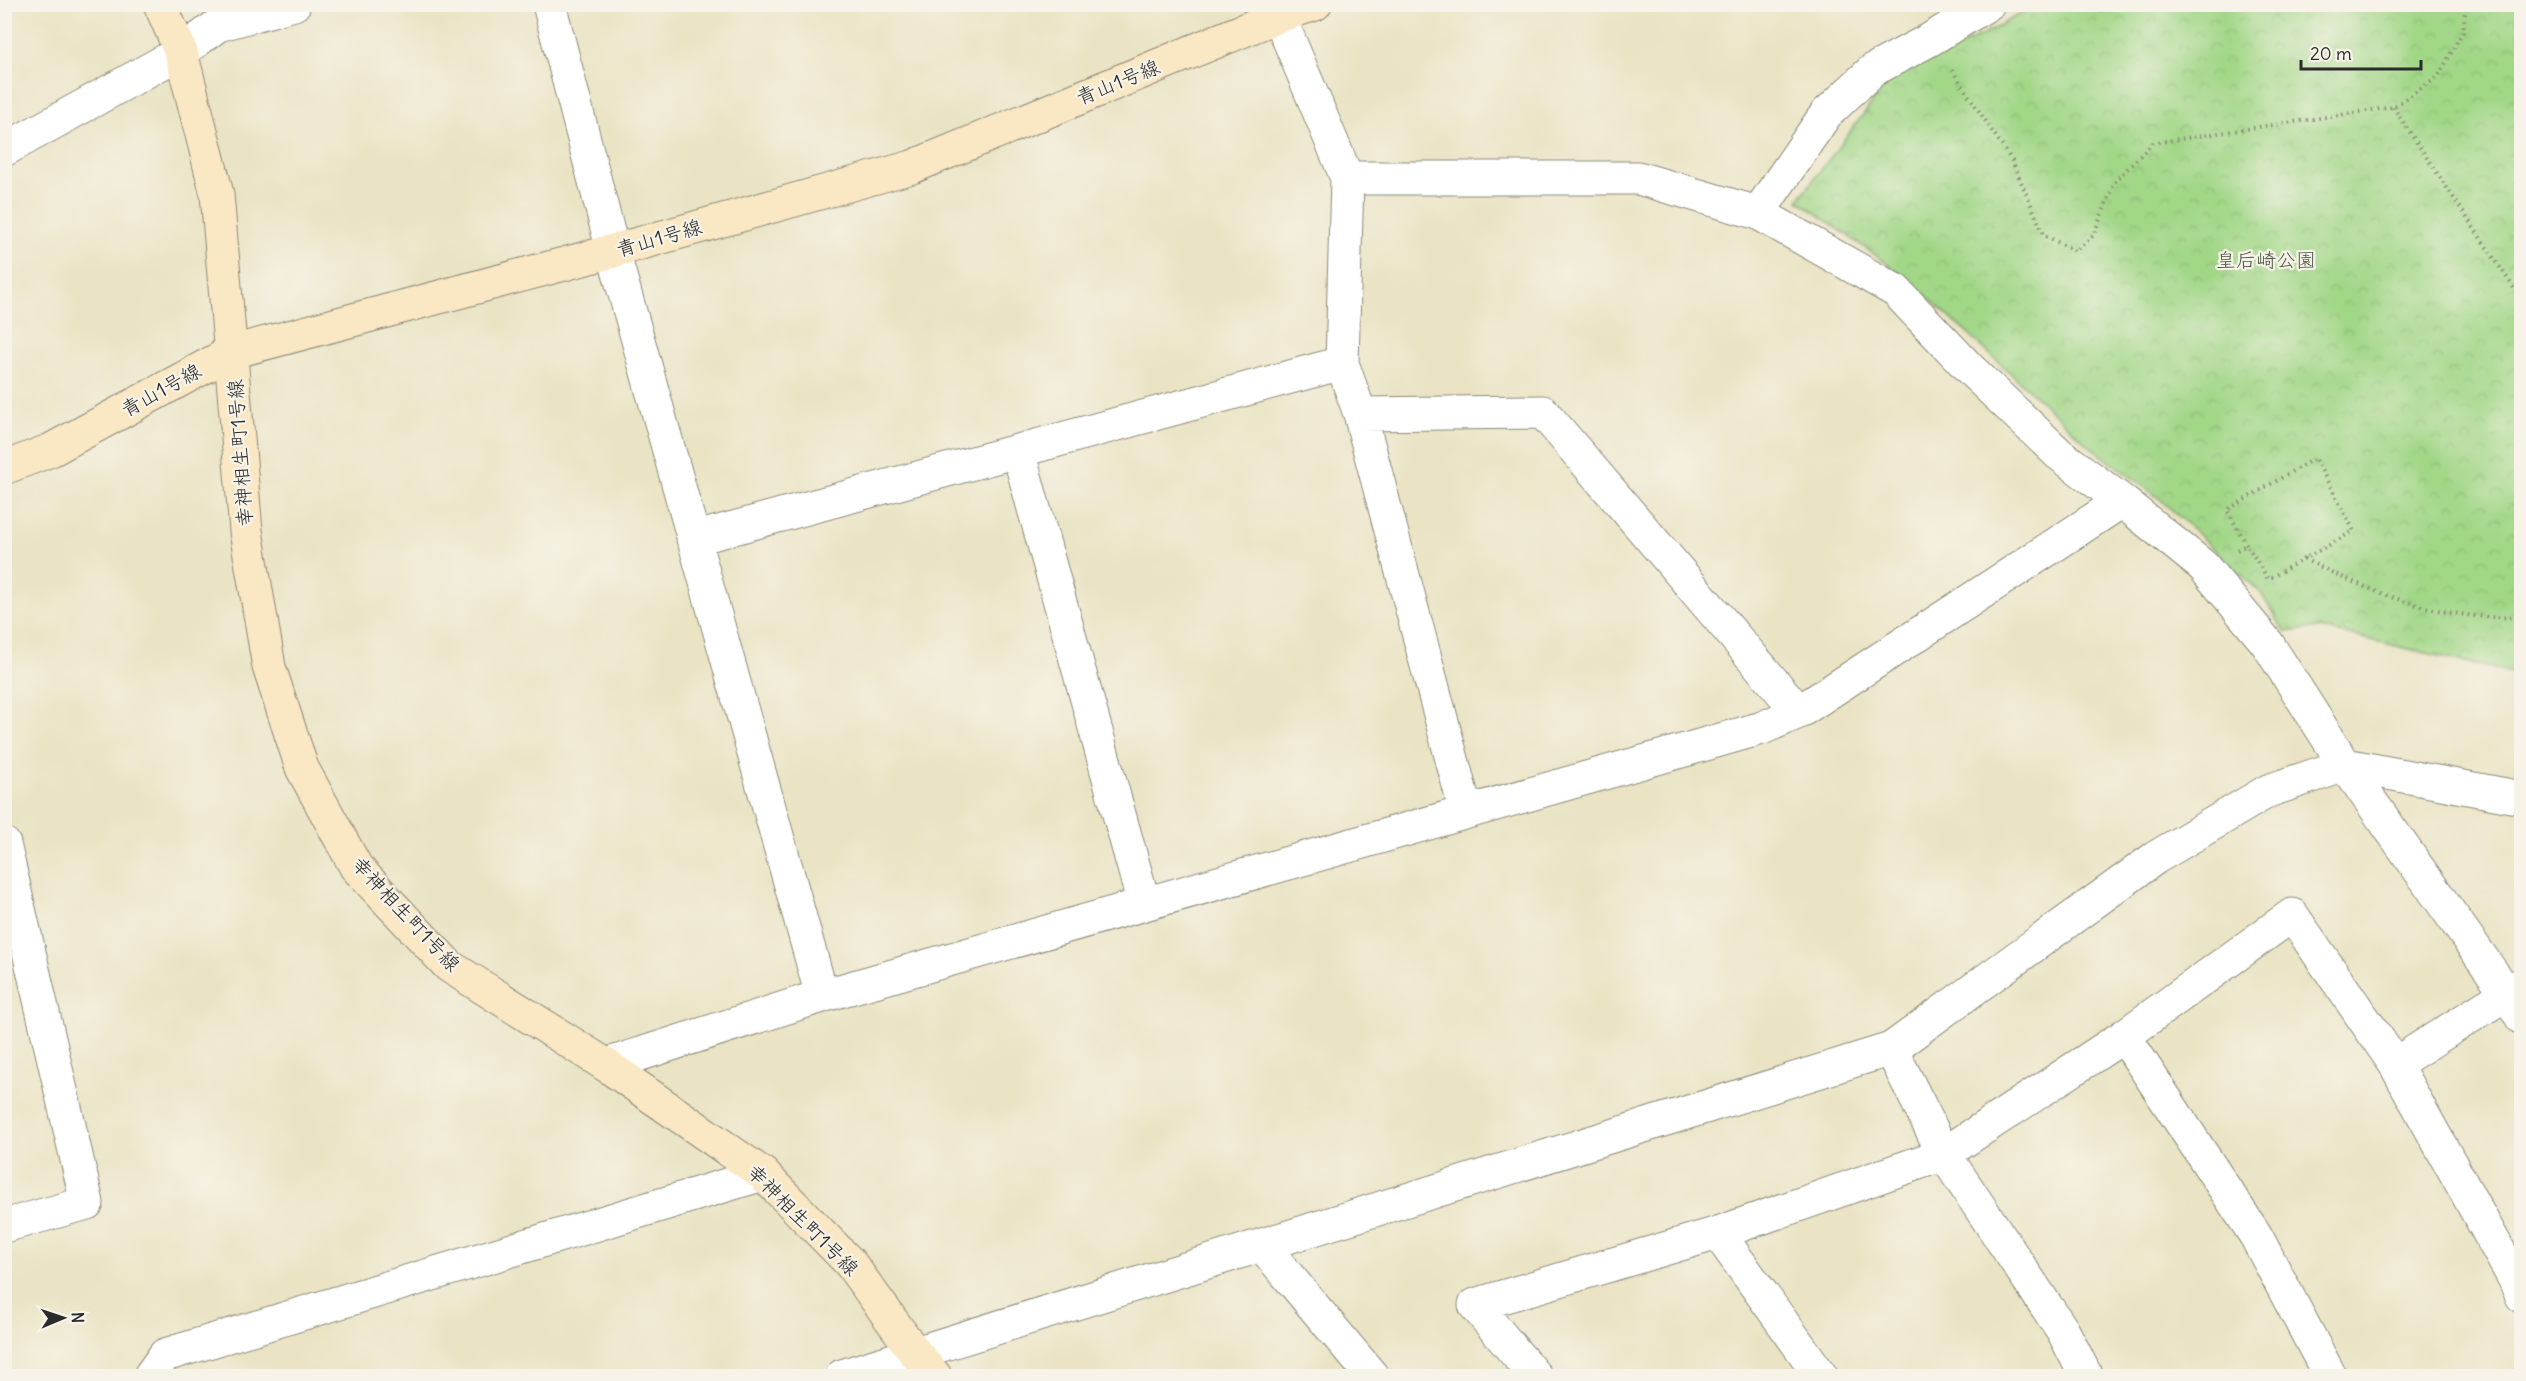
<svg xmlns="http://www.w3.org/2000/svg" width="2526" height="1381" viewBox="0 0 2526 1381" font-family="Delius,'Klee One',sans-serif">
<defs>
<pattern id="park-crowns" width="20" height="18" patternUnits="userSpaceOnUse" patternTransform="scale(1.5)"><rect width="20" height="18" fill="#a1d787"/><path d="M2 6a3 3 0 1 1 6 0M12 15a3 3 0 1 1 6 0" fill="none" stroke="#8bb975"/></pattern>
</defs>
<rect width="100%" height="100%" fill="#f7f3e8"/>
<filter id="ink" filterUnits="userSpaceOnUse"><feTurbulence type="fractalNoise" baseFrequency=".0167" numOctaves="2"/><feDisplacementMap in="SourceGraphic" scale="12" xChannelSelector="R" yChannelSelector="G"/><feConvolveMatrix kernelMatrix="1 2 1 2 8 2 1 2 1" color-interpolation-filters="sRGB"/></filter>
<filter id="wash" filterUnits="userSpaceOnUse"><feTurbulence type="fractalNoise" baseFrequency=".008" numOctaves="4" result="noise"/><feDisplacementMap in="SourceGraphic" scale="24" xChannelSelector="R" yChannelSelector="G"/><feGaussianBlur stdDeviation="1.35" result="paint"/><feColorMatrix in="noise" values="0 0 0 0 0 0 0 0 0 0 0 0 0 0 0 0 0 1.4 0 .05"/><feComposite in="paint" operator="in"/></filter>
<g filter="url(#wash)">
<rect width="100%" height="100%" fill="#eae4c5"/>
<!-- park -->
<path fill="url(#park-crowns)" stroke="#668159" stroke-width="1.5" d="M2034,5H2521V675L2319,628L2285,632L2261,593L2159,498L2092,448L1907,278L1798,200L1891,78L1989,32Z"/>
</g>
<g filter="url(#ink)">
<g fill="none" stroke-linecap="round" stroke-linejoin="round">
<!-- street casing -->
<g stroke="#8a8878" stroke-width="35">
<path id="street" d="M549,4L613,251L822,996L606,1065
M1274,4L1347,178L1342,363L1360,414L1466,812
M4,150L181,52L218,25L294,4
M1347,178H1638L1758,213L1896,291L1971,370L2059,454L2122,501
M1758,213L1826,114L1873,70L1931,39L1988,4
M1360,414L1543,412L1799,712
M1018,451L1144,904
M693,539L1342,363
M4,844L87,1203L4,1226
M822,996L1762,728L1799,712L2122,501L2203,566L2267,643L2345,765L2508,995L2522,1018
M2124,1036L2256,1236L2330,1376
M1891,1049L1944,1154L2063,1331L2086,1376
M2395,1064L2514,1278L2522,1296
M1718,1233L1821,1376
M1262,1245L1372,1376
M150,1376L165,1355L763,1174
M842,1376L1891,1049L2155,858L2268,791L2345,765L2522,798
M1535,1376L1475,1305L1718,1233L1944,1154L2124,1036L2292,915L2395,1064L2522,984"/>
</g>
<!-- secondary casing -->
<g stroke="#8a8878" stroke-width="35">
<path id="secondary" d="M160,4L181,52L217,194L246,531L269,667L302,768L356,867L449,966L606,1065L763,1174L850,1263L916,1354L935,1376
M4,468L51,450L232,352L613,251L912,167L1278,16L1315,4"/>
</g>
<!-- path -->
<path stroke="#8a8878" stroke-width="4" stroke-dasharray="1.5 4.5" stroke-linecap="butt" d="M2101,4V16
M1952,70L2012,161L2044,235L2075,251L2093,236L2116,180L2153,143L2393,107L2438,77L2463,31L2466,4
M2393,107L2522,300
M2237,550L2247,545L2227,510L2315,458L2354,531L2268,579L2247,545
M2304,559C2376,594 2440,621 2522,617"/>
<!-- street -->
<use href="#street" stroke="#fff" stroke-width="33"/>
<!-- secondary -->
<use href="#secondary" stroke="#fae7c3" stroke-width="33"/>
</g>
</g>
<g text-anchor="middle" stroke-width="4.5" stroke-linejoin="round" paint-order="stroke">
<!-- street labels -->
<g font-size="20" fill="#2b2b2b" stroke="#f7f3e8">
<text transform="translate(1118 82) rotate(-22)" y="7">青山1号線</text>
<text transform="translate(659 238) rotate(-16)" y="7">青山1号線</text>
<text transform="translate(161 390) rotate(-29)" y="7">青山1号線</text>
<text transform="translate(240 453) rotate(-94)" y="7">幸神相生町1号線</text>
<text transform="translate(406 914) rotate(47)" y="7">幸神相生町1号線</text>
<text transform="translate(803 1220) rotate(45)" y="7">幸神相生町1号線</text>
</g>
<!-- park labels -->
<g font-size="20" fill="#485642" stroke="#f7f3e8">
<text x="2266" y="267">皇后崎公園</text>
</g>
</g>
<!-- margin -->
<rect width="2526" height="1381" fill="none" stroke="#f7f3e8" stroke-width="24"/>
<!-- north arrow -->
<g transform="translate(63 1318) rotate(88)" stroke="#f7f3e8" stroke-width="4.5" paint-order="stroke">
<path d="M0-4.5L10 22L0 15L-10 22Z" fill="#2b2b2b"/>
<text y="-9" font-size="16" font-weight="bold" text-anchor="middle" fill="#2b2b2b">N</text>
</g>
<!-- scale -->
<path d="M2301 60v9h120v-9" fill="none" stroke="#2b2b2b" stroke-width="3"/>
<text x="2310" y="60" font-size="18" fill="#2b2b2b" stroke="#f7f3e8" stroke-width="4.5" paint-order="stroke">20 m</text>
</svg>
